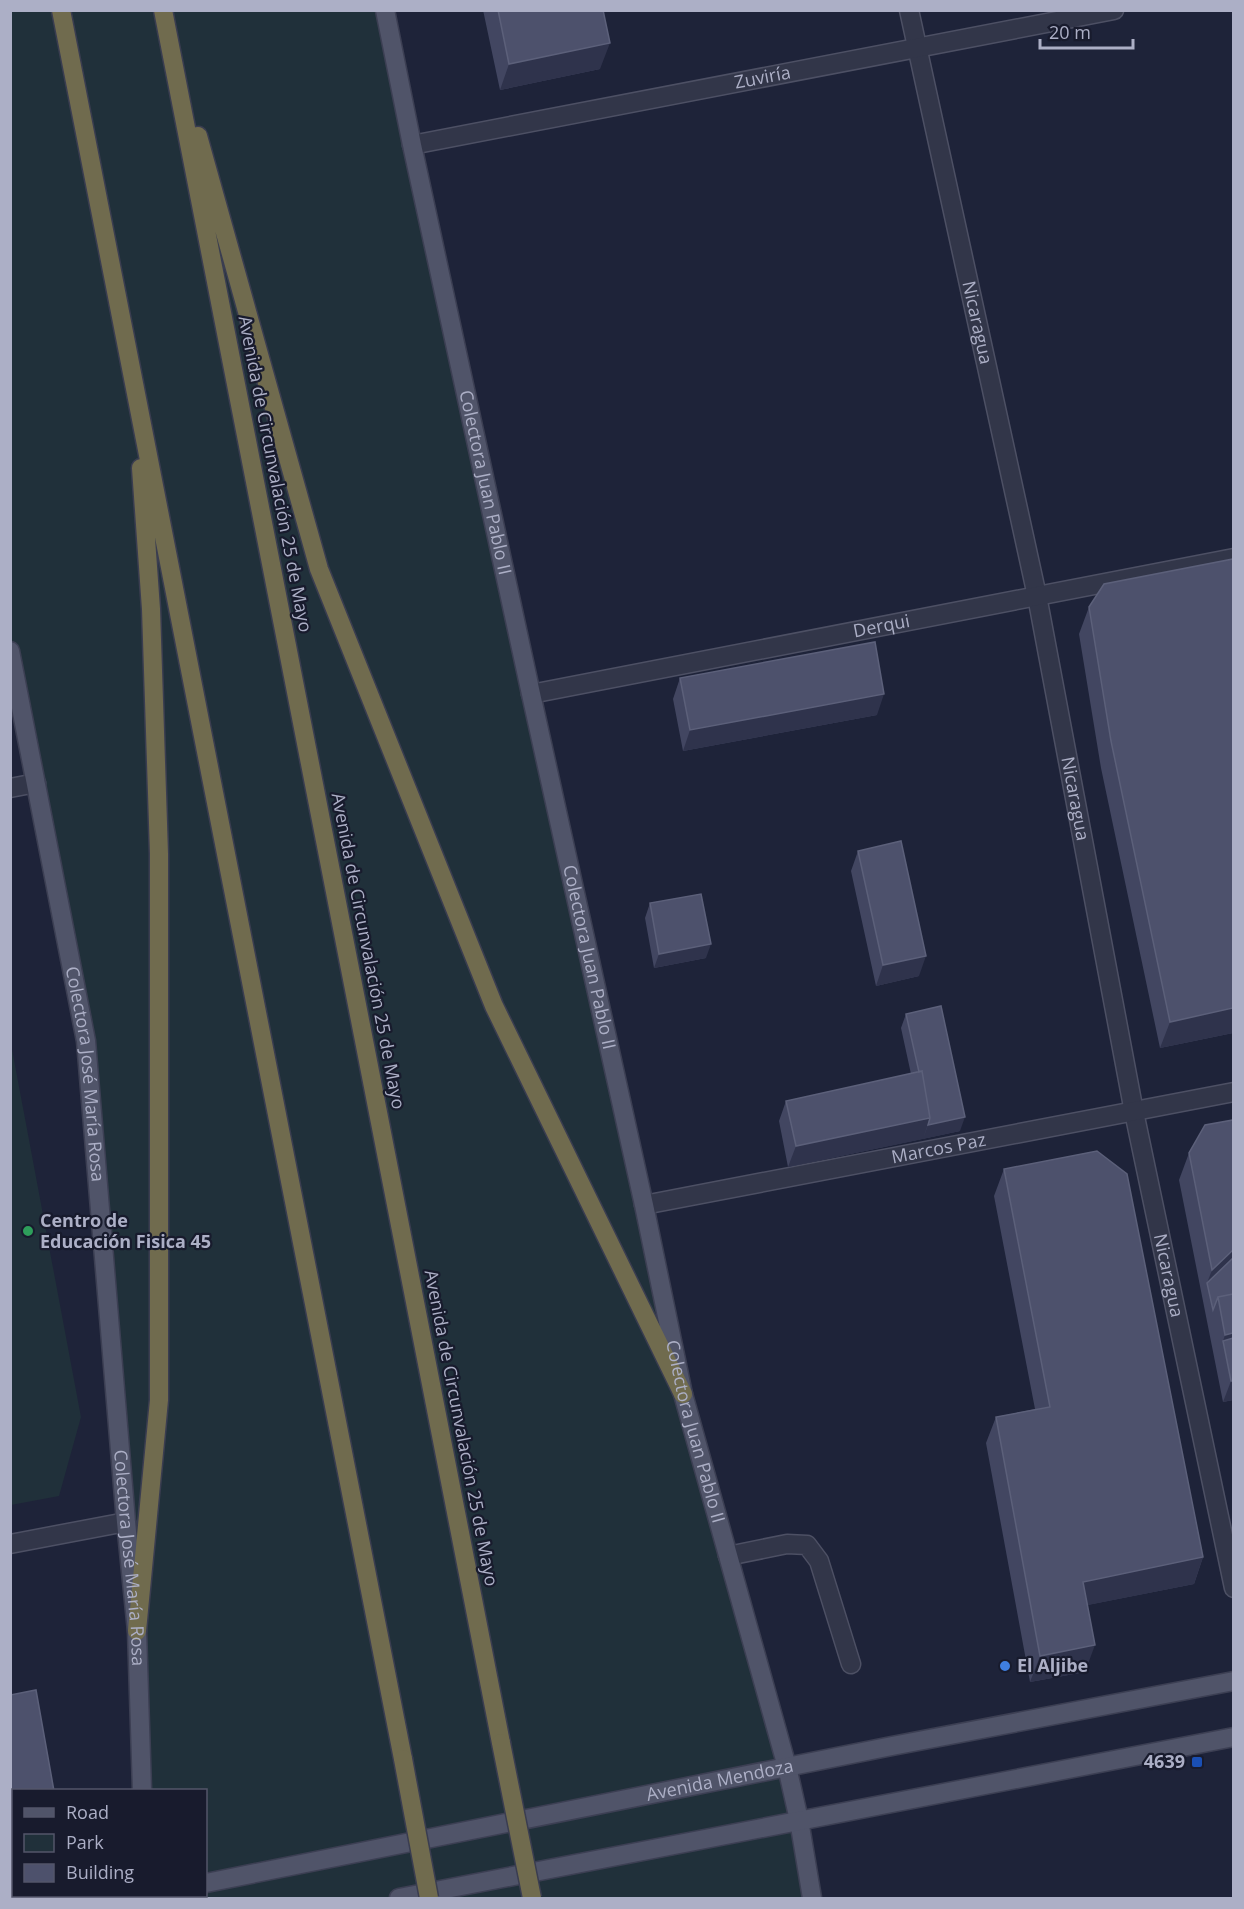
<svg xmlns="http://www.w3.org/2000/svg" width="1244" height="1909" viewBox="0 0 1244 1909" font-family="'Open Sans',sans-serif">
<rect width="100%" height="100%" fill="#1e2339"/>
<!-- green -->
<path fill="#20303a" d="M10,11H385L644,1205L812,1898H153L152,1896H206V1790H142L86,1041L11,651Z
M11,1044L81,1417L59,1496L11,1505Z"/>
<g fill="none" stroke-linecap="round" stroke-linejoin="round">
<!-- minor casing -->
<g stroke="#4d5064" stroke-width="21">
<g id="minor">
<path id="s1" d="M909,10L1037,596L1134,1112L1234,1588"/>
<path id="s2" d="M412,145L1114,10"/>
<path id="s3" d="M531,694L1234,558"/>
<path d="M10,788L36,783"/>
<path id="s4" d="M644,1205L1234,1092"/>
<path d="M10,1544L126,1522"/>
<path d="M728,1556L787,1544L807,1545L819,1561L851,1664"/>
</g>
</g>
<!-- major casing -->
<g stroke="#3c3f53" stroke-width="21">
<g id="major">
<path id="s5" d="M385,10L412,145L531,694L644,1205L683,1394L787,1767L799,1820L812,1898"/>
<path id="s6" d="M10,651L86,1041L126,1522L137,1631L142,1790"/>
<path id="s7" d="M206,1883L892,1746L1234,1681"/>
<path d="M129,1898L145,1896"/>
<path d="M399,1898L1234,1737"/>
</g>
</g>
<!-- highway casing -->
<g stroke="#3a3d50" stroke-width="21">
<path id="highway" d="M61,10L403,1759
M163,10L501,1743
M198,136L319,569L494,1006L683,1394
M137,1631L159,1400V854L151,609L141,468"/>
</g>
<!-- minor -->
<use href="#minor" stroke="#323649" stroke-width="18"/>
<!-- major -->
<use href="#major" stroke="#505469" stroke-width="18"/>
<!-- highway -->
<use href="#highway" stroke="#706b4e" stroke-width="18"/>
<!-- highway-bridge casing -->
<g stroke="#3a3d50" stroke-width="21" stroke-linecap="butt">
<path id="highway-bridge" d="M501,1743L532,1898
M403,1759L429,1898"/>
</g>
<!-- highway-bridge -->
<use href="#highway-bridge" stroke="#706b4e" stroke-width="18"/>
</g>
<!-- wall -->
<path fill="#424661" d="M483,10H603L600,69L500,90Z
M1089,607L1233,1033L1160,1048L1101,768L1079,634Z
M680,678L877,715L683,751L673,699Z
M858,851L919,976L876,986L851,871Z
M650,903L706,958L654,968L645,918Z
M906,1014L960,1131L788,1167L779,1121L786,1101L911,1074L901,1028Z
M1233,1120V1400L1223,1402L1179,1180L1189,1153Z
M1004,1169L1203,1557L1194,1584L1087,1605L1085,1672L1030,1682L986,1443L996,1417L1035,1409L994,1196Z"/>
<!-- shaded-wall -->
<path fill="#2f334c" d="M610,43L600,69L500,90L509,64Z
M884,694L877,715L683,751L690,730Z
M711,944L706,958L654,968L659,954Z
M926,956L919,976L876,986L883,965Z
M1233,1008V1033L1160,1048L1170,1022Z
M965,1117L960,1131L923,1139L928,1125Z
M930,1118L923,1139L788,1167L796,1146Z
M1233,1250V1271L1207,1283L1212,1270Z
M1233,1333V1358L1223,1341L1225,1335Z
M1231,1381H1233V1400L1223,1402Z
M1203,1557L1194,1584L1073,1608L1083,1582Z
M1095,1645L1085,1672L1030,1682L1040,1656Z
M14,1850V1870H10V1851Z"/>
<!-- building -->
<path fill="#4d516c" stroke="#5c607a" stroke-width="1.5" d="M498,10H603L610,43L509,64Z
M1233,559V1008L1170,1022L1111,741L1089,607L1104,584Z
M875,642L884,694L690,730L680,678Z
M901,841L926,956L883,965L858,851Z
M701,894L711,944L659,954L650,903Z
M941,1006L965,1117L928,1125L930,1118L922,1071L919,1072L906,1014Z
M922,1071L930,1118L796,1146L786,1101Z
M1233,1120V1250L1212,1270L1189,1153L1205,1125Z
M1097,1151L1127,1174L1203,1557L1083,1582L1095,1645L1040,1656L996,1417L1050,1407L1004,1169Z
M1233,1258V1294L1218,1297L1213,1310L1207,1283Z
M1233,1294V1333L1225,1335L1218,1297Z
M1233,1338V1381H1231L1223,1341Z
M36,1690L54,1791H14V1850L10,1851V1695Z"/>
<!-- markers -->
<circle fill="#2e9e5b" stroke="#181b2d" stroke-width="2" cx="28" cy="1231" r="6"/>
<circle fill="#3f7fe0" stroke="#181b2d" stroke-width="2" cx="1005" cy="1666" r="6"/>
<rect fill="#1a4fb4" stroke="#181b2d" stroke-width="2" x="1191" y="1756" width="12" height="12" rx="3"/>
<g text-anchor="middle" stroke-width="4.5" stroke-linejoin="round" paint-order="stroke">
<!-- street labels -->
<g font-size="18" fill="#acafc6" stroke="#181b2d">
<text dy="6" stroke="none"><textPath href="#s2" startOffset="357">Zuviría</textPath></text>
<text dy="6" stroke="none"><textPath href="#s1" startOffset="320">Nicaragua</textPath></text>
<text transform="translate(275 474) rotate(79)" y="6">Avenida de Circunvalación 25 de Mayo</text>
<text dy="6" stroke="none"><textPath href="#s5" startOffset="483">Colectora Juan Pablo II</textPath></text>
<text dy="6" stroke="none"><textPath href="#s3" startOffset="357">Derqui</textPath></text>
<text dy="6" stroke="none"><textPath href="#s1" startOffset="806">Nicaragua</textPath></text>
<text transform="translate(368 951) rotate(79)" y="6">Avenida de Circunvalación 25 de Mayo</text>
<text dy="6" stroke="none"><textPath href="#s5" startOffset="969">Colectora Juan Pablo II</textPath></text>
<text dy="6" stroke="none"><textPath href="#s6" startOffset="430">Colectora José María Rosa</textPath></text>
<text dy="6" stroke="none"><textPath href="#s4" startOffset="300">Marcos Paz</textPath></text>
<text dy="6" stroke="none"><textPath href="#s1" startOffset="1292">Nicaragua</textPath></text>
<text transform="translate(461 1428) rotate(79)" y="6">Avenida de Circunvalación 25 de Mayo</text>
<text dy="6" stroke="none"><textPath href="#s5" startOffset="1455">Colectora Juan Pablo II</textPath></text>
<text dy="6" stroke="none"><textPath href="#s6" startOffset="916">Colectora José María Rosa</textPath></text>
<text dy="6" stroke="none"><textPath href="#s7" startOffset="524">Avenida Mendoza</textPath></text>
</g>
<!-- poi labels -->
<g font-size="18" font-weight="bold" fill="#acafc6" stroke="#181b2d" text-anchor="start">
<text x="40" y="1227">Centro de<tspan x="40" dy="21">Educación Fisica 45</tspan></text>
<text x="1017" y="1672">El Aljibe</text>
<text x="1185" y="1768" text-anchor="end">4639</text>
</g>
</g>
<!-- border -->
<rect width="1244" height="1909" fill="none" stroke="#acafc6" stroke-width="24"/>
<!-- legend -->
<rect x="12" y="1789" width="195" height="108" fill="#181b2d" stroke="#53566a" stroke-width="1.5"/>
<rect x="24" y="1808" width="30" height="9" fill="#505469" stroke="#53566a" stroke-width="1.5"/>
<text x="66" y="1819" font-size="18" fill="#acafc6">Road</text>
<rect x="24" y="1834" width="30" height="18" fill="#20303a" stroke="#53566a" stroke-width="1.5"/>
<text x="66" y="1849" font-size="18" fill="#acafc6">Park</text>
<rect x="24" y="1864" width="30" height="18" fill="#4d516c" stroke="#53566a" stroke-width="1.5"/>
<text x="66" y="1879" font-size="18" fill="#acafc6">Building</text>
<!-- scale -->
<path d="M1040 39v9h93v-9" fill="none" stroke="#acafc6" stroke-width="3"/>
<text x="1049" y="39" font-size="18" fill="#acafc6" stroke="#181b2d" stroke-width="4.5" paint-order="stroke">20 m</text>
</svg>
